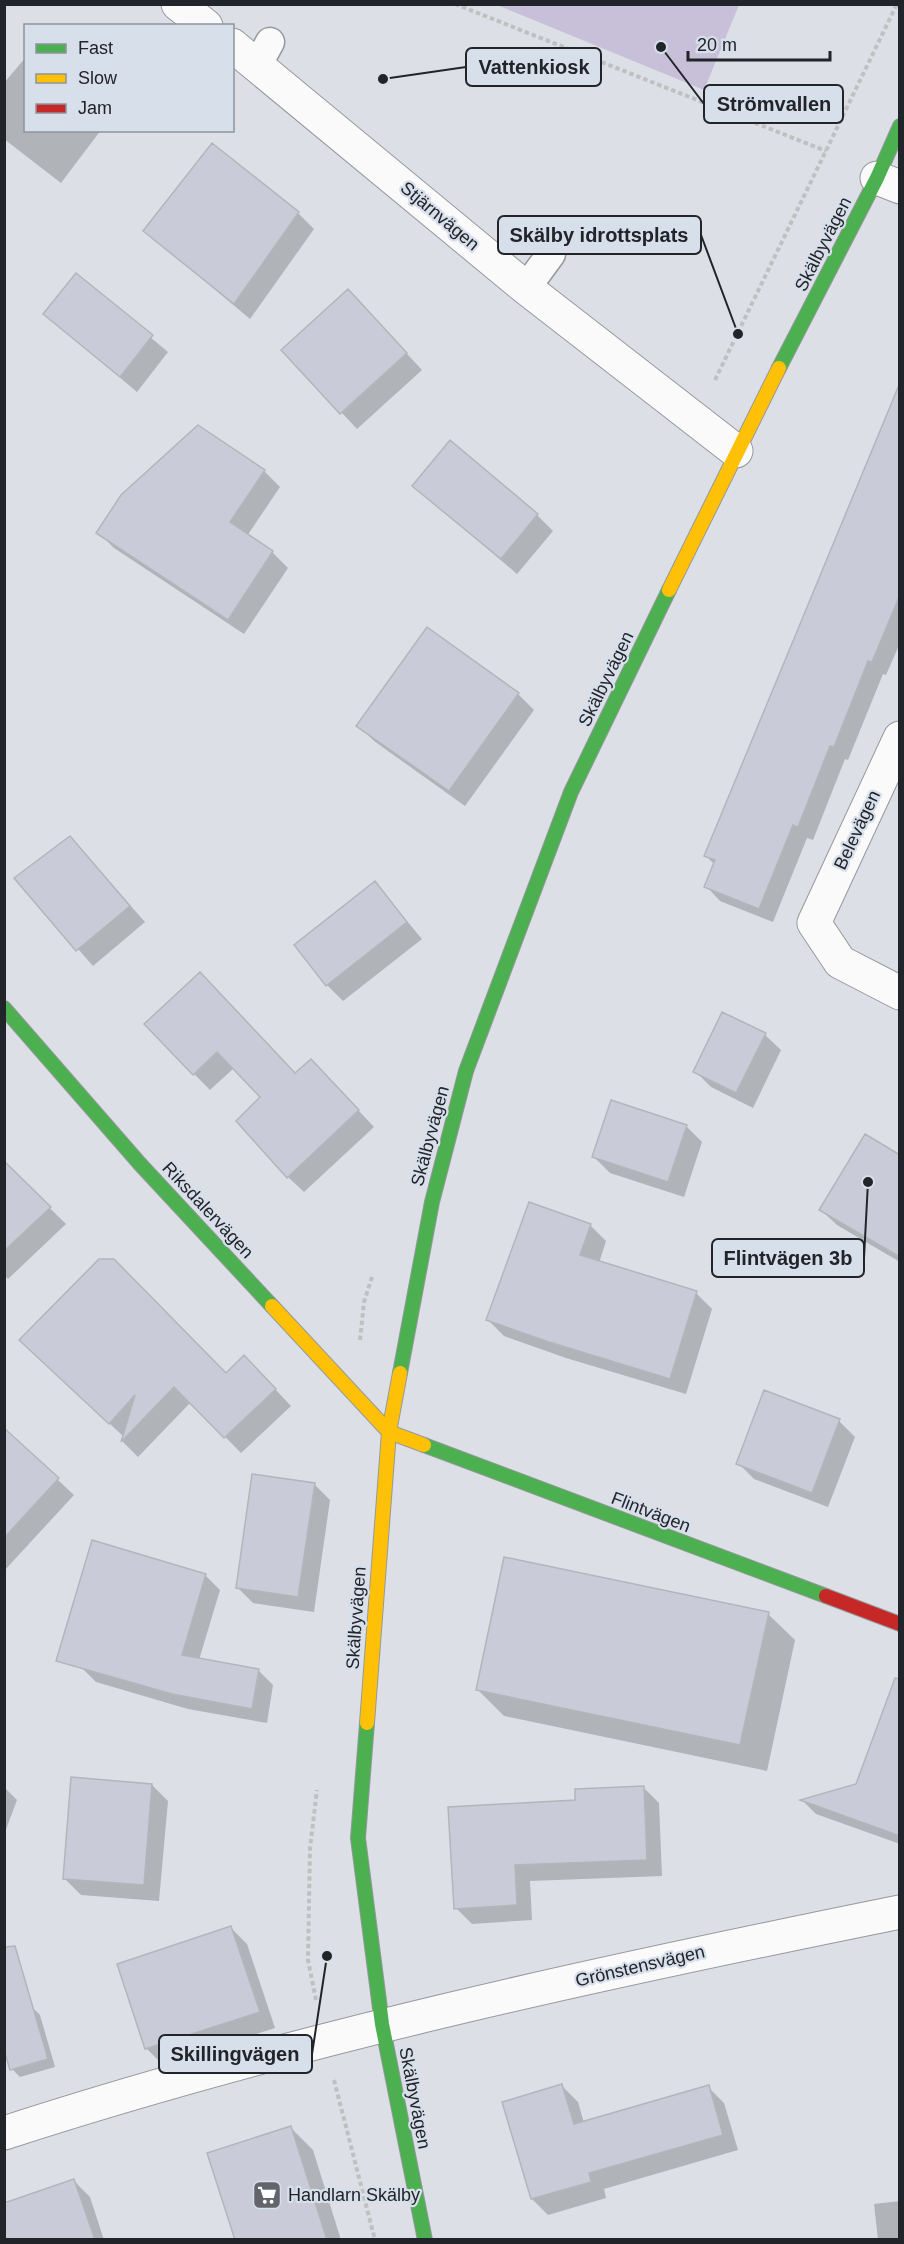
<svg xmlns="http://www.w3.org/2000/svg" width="904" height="2244" viewBox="0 0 904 2244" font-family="Helvetica,sans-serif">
<rect width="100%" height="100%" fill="#dce0e6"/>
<!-- green -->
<path fill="#c8bfd8" d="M497,5H739L704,90Z"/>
<!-- shadow -->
<path fill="#0003" d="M26,57V130H101L61,183L4,139V83Z
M298,213L314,229L250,319L145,231Z
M76,275L168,352L137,392L45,314Z
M364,307L422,370L357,429L283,350Z
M900,386V643L886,675L883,674L848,760L845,759L813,840L807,838L773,922L720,901L706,886L715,865L706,856Z
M264,471L280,487L247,536L272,552L288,568L244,634L114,548L98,532Z
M414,486L537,515L553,531L517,574Z
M518,694L534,710L465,806L374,741L358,725Z
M70,838L145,922L93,966L16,878Z
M375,883L422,939L343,1001L327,985Z
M146,1025L296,1075L327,1077L374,1127L304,1192L288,1177L262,1097L234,1068L210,1090Z
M765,1035L781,1050L753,1108L711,1087L695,1071Z
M686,1126L702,1142L684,1197L610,1173L594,1157Z
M900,1156V1262L837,1225L821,1210Z
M4,1163L66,1224L8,1279L4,1275Z
M590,1225L606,1241L599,1263L696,1293L712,1309L686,1394L566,1358L504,1336L488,1320Z
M260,1373L291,1406L241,1453L191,1402L138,1457L123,1442L124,1437L67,1384Z
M839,1421L855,1437L828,1507L754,1479L738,1463Z
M4,1430L74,1495L4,1571Z
M314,1484L330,1500L314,1612L253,1603L237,1587Z
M91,1542L205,1575L220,1590L199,1660L258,1670L273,1685L267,1723L188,1709L96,1682L81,1667Z
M768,1614L795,1640L767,1771L504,1716L477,1689Z
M900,1716V1844L816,1814L803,1801L857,1785Z
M152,1785L168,1801L159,1901L81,1895L65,1879Z
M4,1787L17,1800L4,1835Z
M643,1787L659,1803L662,1876L530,1881L532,1920L472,1924L456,1908L577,1801Z
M231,1928L247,1944L275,2028L162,2064L146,2048Z
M32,2007L40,2015L55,2067L20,2077L12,2069Z
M562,2086L578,2102L584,2123L708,2087L724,2103L738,2150L604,2189L606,2198L548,2215L532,2199L504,2103Z
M291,2128L313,2150L341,2240H231L236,2238Z
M74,2181L90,2197L104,2240H4Z
M900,2201V2240H878L874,2204Z"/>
<!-- building -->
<path fill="#c9cbd8" stroke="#b3b5ba" stroke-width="1.5" d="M212,143L299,212L234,304L143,231Z
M76,273L153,335L120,377L43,314Z
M348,289L407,353L340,414L281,350Z
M899,385L900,595L872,662L868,661L834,747L830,746L798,827L793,825L759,909L704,887L715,860L704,856Z
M198,425L265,470L230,522L273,551L228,620L96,533L121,495Z
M450,440L538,514L501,559L412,486Z
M427,627L519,693L449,791L356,726Z
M70,836L130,906L76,951L14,878Z
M375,881L407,922L326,986L294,945Z
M200,972L295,1073L311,1059L359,1110L287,1178L236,1121L260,1097L217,1052L193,1075L144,1024Z
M722,1012L766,1033L736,1093L693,1072Z
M611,1100L687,1125L668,1182L592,1157Z
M865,1134L900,1155V1257L819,1210Z
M4,1161L51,1207L4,1251Z
M529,1202L591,1224L580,1255L697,1291L670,1379L549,1342L486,1320Z
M99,1259H114L226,1373L244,1355L276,1389L224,1438L174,1387L121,1442L135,1395L109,1424L19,1340Z
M764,1390L840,1419L812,1493L736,1464Z
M4,1428L59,1478L4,1538Z
M252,1474L315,1483L298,1597L236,1588Z
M92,1540L206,1574L182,1655L259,1669L252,1709L172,1694L56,1661Z
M504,1557L769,1612L740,1745L476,1690Z
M895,1678L900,1679V1836L800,1800L856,1784Z
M71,1777L152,1784L144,1885L63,1879Z
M644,1786L647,1860L515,1865L517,1905L454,1909L448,1807L575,1800V1789Z
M231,1926L260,2012L145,2049L117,1964Z
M15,1946L48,2059L10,2070L4,2050V1947Z
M562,2084L574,2124L709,2085L723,2135L589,2173L591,2182L531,2199L502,2102Z
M291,2126L327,2240H235L207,2153Z
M74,2179L95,2240H4V2203Z"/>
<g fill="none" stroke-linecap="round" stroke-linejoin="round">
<!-- lane casing -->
<g stroke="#96989d" stroke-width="31">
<path id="lane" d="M258,64L270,42
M526,288L551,254"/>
</g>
<!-- street casing -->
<g stroke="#96989d" stroke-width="35">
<path id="street" d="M178,4L206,26
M232,45L526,288L736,451
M877,178L900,187
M900,738L814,923L840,962L900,993
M4,2133C297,2038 598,1973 900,1912"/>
</g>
<!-- fast casing -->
<g stroke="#96989d" stroke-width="16">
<path id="fast" d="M779,368L877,178L900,126
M4,1008L140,1164L272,1306
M400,1373L432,1202L466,1071L571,792L669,590
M424,1445L826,1596
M367,1723L358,1838L382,2024L425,2240"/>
</g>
<!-- slow casing -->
<g stroke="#96989d" stroke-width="16">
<path id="slow" d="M669,590L779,368
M272,1306L389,1432L424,1445
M367,1723L389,1432L400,1373"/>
</g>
<!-- jam casing -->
<g stroke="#96989d" stroke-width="16">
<path id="jam" d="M826,1596L900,1624"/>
</g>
<!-- path -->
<path stroke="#bec0c1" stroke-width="4" stroke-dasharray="4.5 3" stroke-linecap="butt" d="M455,4L826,151
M715,380L897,4
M360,1340L364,1302L373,1274
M316,2000L308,1960L310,1848L317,1790
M334,2080L375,2240"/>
<!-- lane -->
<use href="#lane" stroke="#fafafb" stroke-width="28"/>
<!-- street -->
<use href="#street" stroke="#fafafb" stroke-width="33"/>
<!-- fast -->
<use href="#fast" stroke="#4caf50" stroke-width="14"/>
<!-- slow -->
<use href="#slow" stroke="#ffc107" stroke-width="14"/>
<!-- jam -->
<use href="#jam" stroke="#c62828" stroke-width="14"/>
</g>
<!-- icons -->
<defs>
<g id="supermarket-square" transform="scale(1.5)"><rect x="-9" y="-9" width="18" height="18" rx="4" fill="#62666b" stroke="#d7dfeb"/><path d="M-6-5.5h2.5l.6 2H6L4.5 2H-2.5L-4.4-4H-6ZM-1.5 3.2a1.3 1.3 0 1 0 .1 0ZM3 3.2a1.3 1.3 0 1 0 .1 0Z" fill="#fff"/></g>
</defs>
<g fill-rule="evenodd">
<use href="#supermarket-square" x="267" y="2195"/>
</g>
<g text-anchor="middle" stroke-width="4.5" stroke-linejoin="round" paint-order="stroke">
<!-- street labels -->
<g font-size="18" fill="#212429" stroke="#d7dfeb">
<text transform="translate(440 216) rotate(40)" y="6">Stjärnvägen</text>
<text transform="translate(823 244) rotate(-63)" y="6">Skälbyvägen</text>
<text transform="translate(606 679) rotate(-64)" y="6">Skälbyvägen</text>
<text transform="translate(857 830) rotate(-65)" y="6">Belevägen</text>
<text transform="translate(430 1136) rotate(-75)" y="6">Skälbyvägen</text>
<text transform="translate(208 1210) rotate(47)" y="6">Riksdalervägen</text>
<text transform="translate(651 1512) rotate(21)" y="6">Flintvägen</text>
<text transform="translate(356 1618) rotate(-86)" y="6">Skälbyvägen</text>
<text transform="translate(640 1966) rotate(-13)" y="6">Grönstensvägen</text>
<text transform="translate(415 2098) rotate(79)" y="6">Skälbyvägen</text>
</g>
<!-- poi labels -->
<g font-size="18" fill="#212429" stroke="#d7dfeb" text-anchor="start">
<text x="288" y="2201">Handlarn Skälby</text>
</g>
</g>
<!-- callouts -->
<path fill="none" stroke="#212429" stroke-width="2" d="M383 79L466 67M661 47L704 104M738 334L701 235M868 1182L864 1258M327 1956L312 2054"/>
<g fill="#212429" stroke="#d7dfeb" stroke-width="2">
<circle cx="383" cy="79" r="6"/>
<circle cx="661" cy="47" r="6"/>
<circle cx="738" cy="334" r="6"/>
<circle cx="868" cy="1182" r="6"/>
<circle cx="327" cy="1956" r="6"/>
</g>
<g fill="#d7dfeb" stroke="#212429" stroke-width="2">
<rect x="466" y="48" width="135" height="38" rx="6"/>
<rect x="704" y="85" width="139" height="38" rx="6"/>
<rect x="498" y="216" width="203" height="38" rx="6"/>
<rect x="712" y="1239" width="152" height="38" rx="6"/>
<rect x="159" y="2035" width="153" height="38" rx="6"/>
</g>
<g font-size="20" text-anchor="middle" font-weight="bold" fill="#212429">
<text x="534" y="74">Vattenkiosk</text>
<text x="774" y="111">Strömvallen</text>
<text x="599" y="242">Skälby idrottsplats</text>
<text x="788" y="1265">Flintvägen 3b</text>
<text x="235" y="2061">Skillingvägen</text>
</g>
<!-- border -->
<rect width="904" height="2244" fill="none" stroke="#212429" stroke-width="12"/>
<!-- legend -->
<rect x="24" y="24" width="210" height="108" fill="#d7dfeb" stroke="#8e949d" stroke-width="1.5"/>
<rect x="36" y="44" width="30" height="9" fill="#4caf50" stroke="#8e949d" stroke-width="1.5"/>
<text x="78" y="54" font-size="18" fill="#212429">Fast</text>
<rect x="36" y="74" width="30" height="9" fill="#ffc107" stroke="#8e949d" stroke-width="1.5"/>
<text x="78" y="84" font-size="18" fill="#212429">Slow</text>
<rect x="36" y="104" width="30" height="9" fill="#c62828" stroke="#8e949d" stroke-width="1.5"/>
<text x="78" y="114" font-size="18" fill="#212429">Jam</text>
<!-- scale -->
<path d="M688 51v9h142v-9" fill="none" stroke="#212429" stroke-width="3"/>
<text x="697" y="51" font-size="18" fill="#212429" stroke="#d7dfeb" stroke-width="4.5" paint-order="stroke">20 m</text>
</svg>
